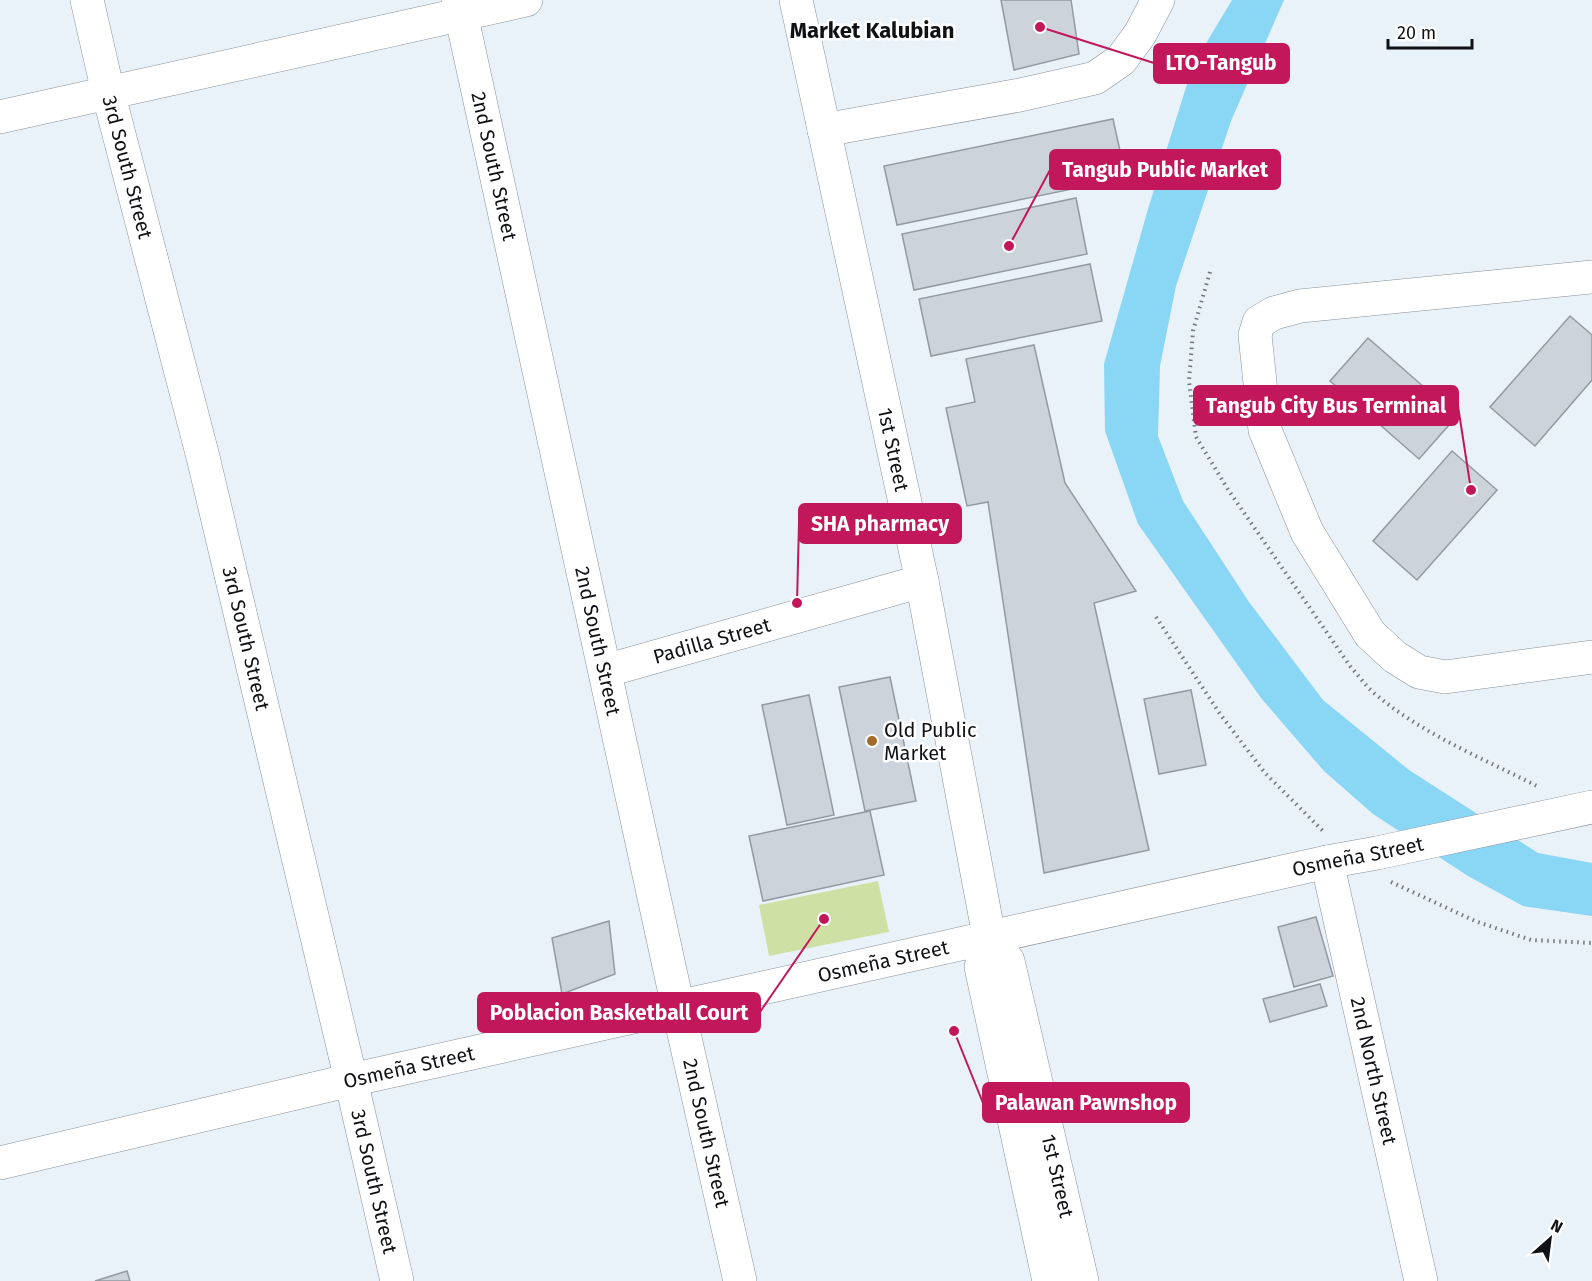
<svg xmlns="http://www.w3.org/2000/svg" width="1592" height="1281" viewBox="0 0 1592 1281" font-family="'Fira Sans',sans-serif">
<rect width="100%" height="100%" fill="#e9f1f9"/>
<!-- green -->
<path fill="#cfe0a5" d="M878,881L889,932L769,956L759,905Z"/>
<!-- water -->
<path fill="#8ad6f5" d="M1232,0H1284L1231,121L1176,286L1160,366L1158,436L1183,501L1249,602L1323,700L1409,770L1538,853L1592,863V916L1523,906L1468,876L1373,814L1324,771L1261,698L1138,524L1105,431L1104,364L1148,209L1193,65Z"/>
<!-- building -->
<path fill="#ccd3db" stroke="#949aa2" stroke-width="1.5" d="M1001,0H1071L1079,54L1014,70Z
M1113,119L1126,178L897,225L884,166Z
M1076,198L1087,254L914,290L902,234Z
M1090,264L1102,321L931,356L919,299Z
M1570,316L1592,335V380L1535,446L1490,407Z
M1368,338L1457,416L1419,459L1330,381Z
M1034,345L1065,483L1136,591L1094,603L1149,850L1044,873L988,502L967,506L946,408L975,402L966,359Z
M1452,451L1497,490L1417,580L1373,541Z
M890,677L916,801L865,811L839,687Z
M1191,690L1206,765L1159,774L1144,699Z
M809,695L834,815L787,825L762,705Z
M870,811L884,875L763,901L749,836Z
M1316,917L1333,976L1294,987L1278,927Z
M609,921L615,974L562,994L552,938Z
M1320,984L1327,1006L1270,1022L1263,999Z
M127,1271L130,1281H95Z"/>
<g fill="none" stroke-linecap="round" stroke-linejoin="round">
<!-- minor casing -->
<g stroke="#8a9198" stroke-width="34">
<g id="minor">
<path id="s1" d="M87,0L108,92L203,457L351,1080L397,1281"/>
<path id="s2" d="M458,0L678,1007L740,1281"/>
<path d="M0,117L526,0"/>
<path d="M824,130L1020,95L1095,78L1121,60L1140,34L1158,0"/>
<path d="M1592,277L1300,306L1274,313L1259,322L1255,335L1265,430L1307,532L1370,634L1395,657L1419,672L1445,677L1592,657"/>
<path id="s3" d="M605,671L922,581"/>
<path id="s4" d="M1327,862L1421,1281"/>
</g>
</g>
<!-- major casing -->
<g stroke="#8a9198" stroke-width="34">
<g id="major">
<path id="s5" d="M796,0L922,581L989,936L981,967L1049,1281"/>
<path id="s6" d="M989,936L1008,961L1082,1281"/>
<path id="s7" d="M0,1163L351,1080L1327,862L1377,853L1592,807"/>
</g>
</g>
<!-- path -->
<path stroke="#72767c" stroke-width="4" stroke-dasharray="1.5 4.5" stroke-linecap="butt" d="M1210,272L1193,331L1189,381L1196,437L1229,491L1350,666C1358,675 1365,685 1374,693C1422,734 1482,758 1537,786
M1156,617L1220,714L1265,773L1323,831
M1391,882L1475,921L1531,940L1592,943"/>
<!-- minor -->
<use href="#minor" stroke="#fff" stroke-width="33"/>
<!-- major -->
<use href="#major" stroke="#fff" stroke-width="33"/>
</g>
<!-- markers -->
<circle fill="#a46a2a" stroke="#fff" stroke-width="2" cx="872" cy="741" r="6"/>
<g text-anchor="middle" stroke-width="5" stroke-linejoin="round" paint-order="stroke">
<!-- street labels -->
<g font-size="20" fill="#0f1114" stroke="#fff">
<text dy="7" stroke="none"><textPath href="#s2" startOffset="170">2nd South Street</textPath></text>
<text dy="7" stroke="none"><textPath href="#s1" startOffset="172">3rd South Street</textPath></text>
<text dy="7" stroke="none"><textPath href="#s5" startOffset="460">1st Street</textPath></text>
<text dy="7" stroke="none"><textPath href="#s1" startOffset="658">3rd South Street</textPath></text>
<text dy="7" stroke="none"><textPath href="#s2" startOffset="656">2nd South Street</textPath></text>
<text dy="7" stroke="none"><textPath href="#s3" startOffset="111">Padilla Street</textPath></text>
<text dy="7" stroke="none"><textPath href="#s7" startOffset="1392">Osmeña Street</textPath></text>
<text dy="7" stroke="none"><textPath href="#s7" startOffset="906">Osmeña Street</textPath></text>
<text dy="7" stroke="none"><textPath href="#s7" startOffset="420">Osmeña Street</textPath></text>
<text dy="7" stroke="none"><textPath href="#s4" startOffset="214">2nd North Street</textPath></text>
<text dy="7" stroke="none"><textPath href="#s2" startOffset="1160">2nd South Street</textPath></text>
<text dy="7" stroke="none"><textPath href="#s6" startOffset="252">1st Street</textPath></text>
<text dy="7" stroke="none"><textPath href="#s1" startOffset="1216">3rd South Street</textPath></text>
</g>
<!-- poi labels -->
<g font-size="20" fill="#0f1114" stroke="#fff" text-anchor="start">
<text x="884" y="737">Old Public<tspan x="884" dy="23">Market</tspan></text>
</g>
<!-- quarter labels -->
<g font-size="22" font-weight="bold" fill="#0f1114" stroke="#fff">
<text x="872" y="38">Market Kalubian</text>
</g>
</g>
<!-- callouts -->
<path fill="none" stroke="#c2185b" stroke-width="2" d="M1040 27L1154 63M1009 246L1050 170M1471 490L1458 406M797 603L799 523M824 919L760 1012M954 1031L983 1103"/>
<g fill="#c2185b" stroke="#fff" stroke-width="2">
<circle cx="1040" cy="27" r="6"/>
<circle cx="1009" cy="246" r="6"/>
<circle cx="1471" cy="490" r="6"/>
<circle cx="797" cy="603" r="6"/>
<circle cx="824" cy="919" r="6"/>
<circle cx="954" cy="1031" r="6"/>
</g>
<g fill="#c2185b" stroke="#c2185b" stroke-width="2">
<rect x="1154" y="44" width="135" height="39" rx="6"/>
<rect x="1050" y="150" width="230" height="39" rx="6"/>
<rect x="1194" y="386" width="264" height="39" rx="6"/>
<rect x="799" y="504" width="162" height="39" rx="6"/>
<rect x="478" y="993" width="282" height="39" rx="6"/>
<rect x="983" y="1083" width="206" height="39" rx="6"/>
</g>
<g font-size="21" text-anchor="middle" font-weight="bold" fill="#fff">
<text x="1221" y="70">LTO-Tangub</text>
<text x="1165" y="177">Tangub Public Market</text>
<text x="1326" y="413">Tangub City Bus Terminal</text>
<text x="880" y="531">SHA pharmacy</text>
<text x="619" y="1020">Poblacion Basketball Court</text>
<text x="1086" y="1110">Palawan Pawnshop</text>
</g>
<!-- north arrow -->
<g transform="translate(1550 1239) rotate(28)" stroke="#ffffff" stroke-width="4.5" paint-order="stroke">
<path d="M0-4.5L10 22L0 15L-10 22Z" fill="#0f1114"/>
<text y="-9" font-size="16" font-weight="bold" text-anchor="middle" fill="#0f1114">N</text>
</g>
<!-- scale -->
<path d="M1388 39v9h84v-9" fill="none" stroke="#0f1114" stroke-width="3"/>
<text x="1397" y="39" font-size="18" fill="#0f1114" stroke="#ffffff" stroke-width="4.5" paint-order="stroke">20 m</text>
</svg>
